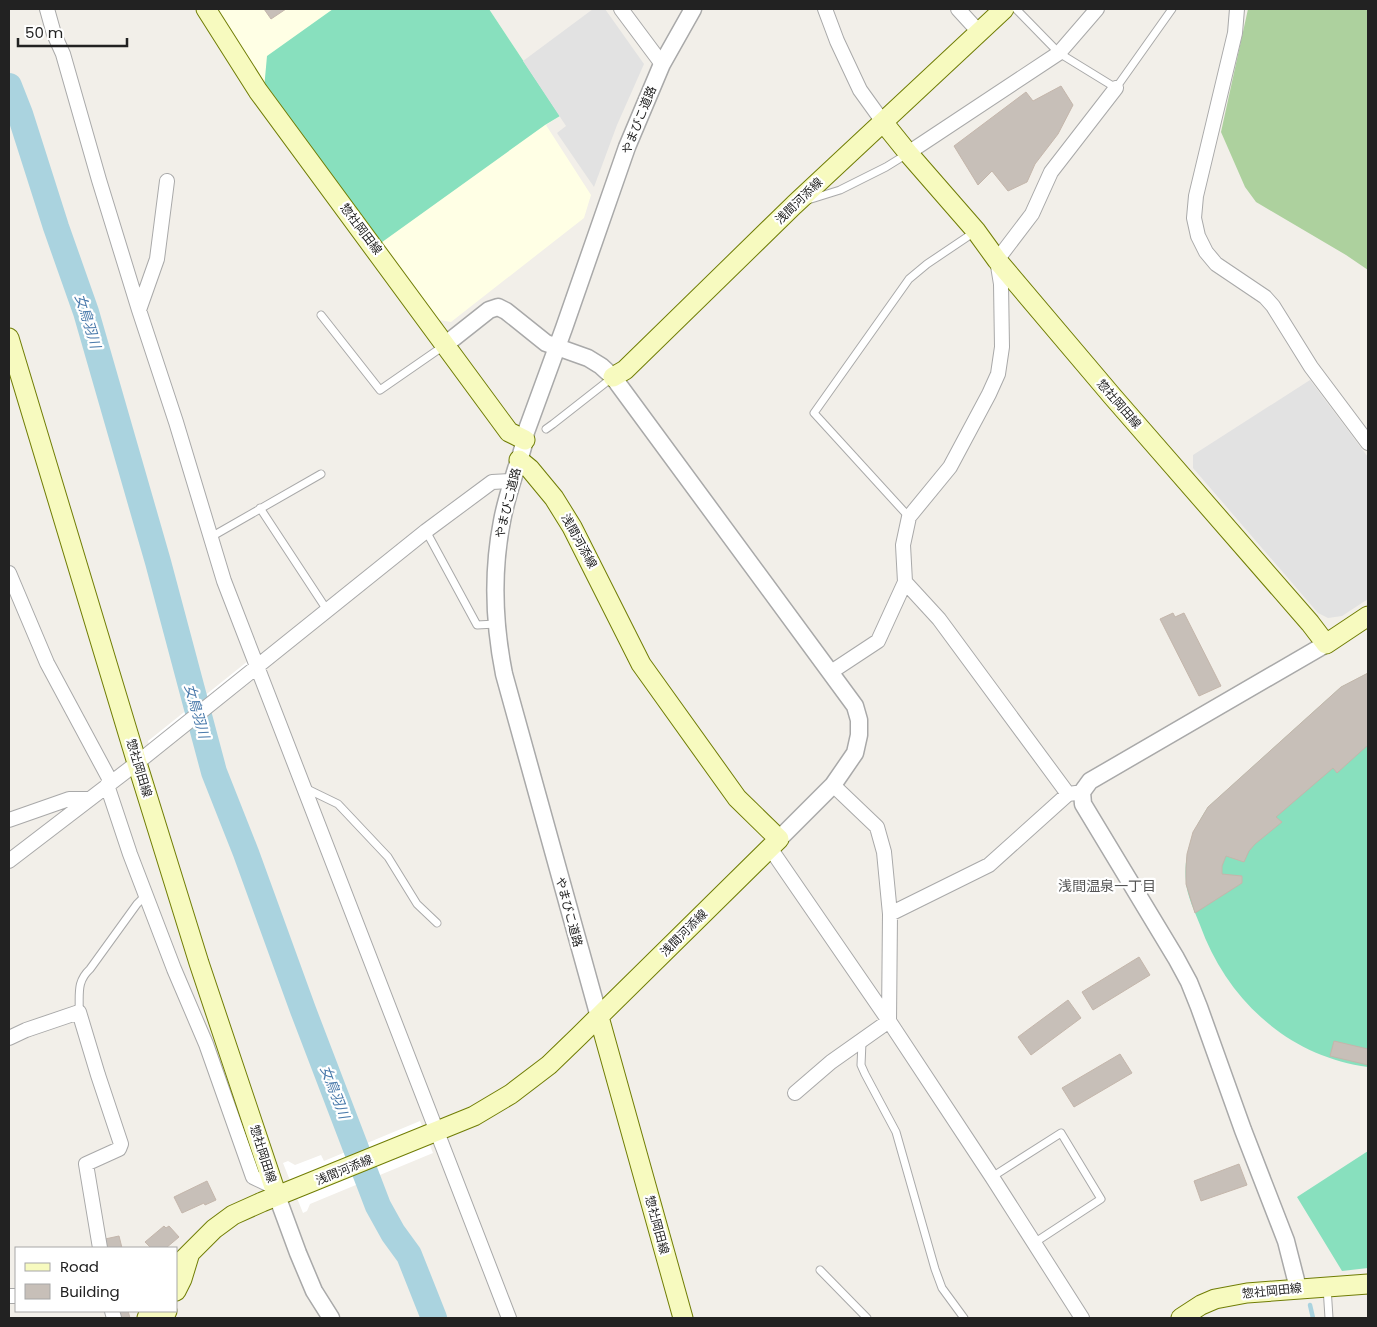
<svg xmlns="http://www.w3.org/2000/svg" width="1377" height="1327" viewBox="0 0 1377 1327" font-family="Poppins,'Noto Sans JP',sans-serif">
<rect width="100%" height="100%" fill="#f2efe9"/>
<!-- education -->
<path fill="#ffffe5" d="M210,9H489L560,116L546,125L591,195L584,218L451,322L433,319Z"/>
<!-- forest -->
<path fill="#add19e" d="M1248,9H1368V270L1346,255L1256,202L1245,187L1221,132Z"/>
<!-- pitch -->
<path fill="#88e0be" d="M333,9H489L560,116L545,125L378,245L264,89L267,56Z
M1368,673V1067C1288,1056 1227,1000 1200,925C1195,912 1187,896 1186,882C1183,855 1193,829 1208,807L1341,687Z
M1368,1151V1268L1342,1271L1297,1197Z"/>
<!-- parking -->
<path fill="#e2e2e2" d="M593,9H605L644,64L617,125L594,187L557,133L566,126L523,61Z
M1310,380L1368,457V599L1342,616L1328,618L1318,613L1193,468V455Z"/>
<!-- pier -->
<path fill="#fff" d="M248,661L256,678L153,759L148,741Z
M420,1121L433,1153L310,1204L307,1211L303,1213L283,1163L288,1161L295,1165L321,1155L324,1161Z"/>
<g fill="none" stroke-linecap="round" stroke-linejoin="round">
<!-- stream -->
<path stroke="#aad3df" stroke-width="4.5" d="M1310,1305L1313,1318"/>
<!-- river -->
<path stroke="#aad3df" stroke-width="26" d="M9,86L20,114L56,227L86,312L158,562L214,772L246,853L303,1010L378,1206L393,1233L409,1255L434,1318"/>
</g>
<!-- building -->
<path fill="#c7bfb8" stroke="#c4b6ab" d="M264,9H286L271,19Z
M1061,86L1073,105L1058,134L1035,164L1027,182L1008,191L992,171L978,185L954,146L1026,92L1033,101Z
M1173,613L1175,617L1184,613L1221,686L1199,696L1160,619Z
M1368,673V745L1337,773L1333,768L1276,817L1282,822L1255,844L1249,851L1244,862L1226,856L1222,866V874L1242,876V883L1195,913L1186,884V868L1187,854L1193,832L1208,807L1341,687Z
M1139,957L1150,975L1093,1010L1082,992Z
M1068,1000L1081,1018L1031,1055L1018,1037Z
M1334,1041L1368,1049V1065L1330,1056Z
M1120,1054L1132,1073L1074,1107L1062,1088Z
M1239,1164L1247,1185L1201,1201L1194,1181Z
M207,1181L216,1200L205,1205L204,1203L182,1213L174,1197Z
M164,1226L166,1228L169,1226L179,1237L166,1248H151L145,1242Z
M119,1236L122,1248H107L105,1239Z
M119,1311H131H128L130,1318H121Z"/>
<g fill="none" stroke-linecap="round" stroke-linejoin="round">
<!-- service casing -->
<g stroke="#a9a9a9" stroke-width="9">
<path id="service" d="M1016,9L1059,53L1116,88L1172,9
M808,200L840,190L886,167L907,154
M321,315L380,390L445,345
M546,429L553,424L613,377
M260,508L327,610
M909,517L814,413L909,279L927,264L976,231
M426,531L477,625L496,624
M211,537L321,474
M305,788L338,804L388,857L417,904L437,923
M79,1012C80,994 76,982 90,969L137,904L146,895
M862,1042L861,1065L865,1074L896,1132L935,1269L942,1288L964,1318
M992,1177L1061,1133L1101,1199L1034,1243
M820,1270L867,1318
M1327,1287L1329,1318"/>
</g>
<!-- minor casing -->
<g stroke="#a9a9a9" stroke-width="16">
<path id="minor" d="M47,9L54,34L63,54L99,180L139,310L176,422L224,581L509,1318
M621,9L662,64
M825,9L837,41L860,90L883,122
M958,9L979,32
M1237,9L1235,33L1196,196L1194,218L1198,236L1206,252L1216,264L1265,297L1273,306L1311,367L1368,443
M908,153L1059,53L1097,9
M139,310L157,259L167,181
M9,573L47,663L111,782
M905,582L939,619L1068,794
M831,672L878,641L905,582L903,545L909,517L950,467L989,394L998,374L1002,347L1001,284L997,260L1032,214L1051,172L1116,88
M107,785L130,854L174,969L206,1044L253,1177L274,1187
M9,820L69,799H90
M770,848L889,1021L992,1177L1082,1318
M9,861L137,763L426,531L492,482L512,481
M890,914L989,865L1068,794L1076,793
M9,1038L26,1030L79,1012L98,1075L121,1144L119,1149L86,1164L100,1248
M795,1093L831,1062L889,1021L890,914L884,852L877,827L833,785
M9,1296H16
M112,1311L114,1318"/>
</g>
<!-- tertiary casing -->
<g stroke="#a9a9a9" stroke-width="19">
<path id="tertiary" d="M446,344L489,310L498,307L506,311L546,343L588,358L601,366L613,377L855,706L859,720V735L855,753L833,785L779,839
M599,1017L504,674C494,624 492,572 502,521C505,504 511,486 516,469C520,457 525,445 526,432L564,328L627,147L662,64L693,9
M277,1196L298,1253L314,1291L331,1318
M1298,1288L1286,1241L1243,1130L1199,1007L1189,982L1176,958L1083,804L1082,792L1090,781L1326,644"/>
</g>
<!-- secondary casing -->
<g stroke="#707d05" stroke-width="21">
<path id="secondary" d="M206,9L258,91L509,432L525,440
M883,122L908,153L976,231L997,260L1113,397L1310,623L1326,644L1368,616
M9,338L137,763L199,963L277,1196
M613,377L625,370L794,205L1004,9
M599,1017L683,1318
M176,1267L214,1229L233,1215L262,1202L474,1116L511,1094L549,1065L579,1036L779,839L737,798L641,664L572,527L554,498L530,469L519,460
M176,1291L182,1279L189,1256
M147,1318L150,1311
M163,1318L167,1311
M1181,1318L1201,1305L1215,1299L1247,1293L1368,1284"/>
</g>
<!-- service -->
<use href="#service" stroke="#fff" stroke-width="7"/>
<!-- minor -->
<use href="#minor" stroke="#fff" stroke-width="14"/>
<!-- tertiary -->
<use href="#tertiary" stroke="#fff" stroke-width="16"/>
<!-- secondary -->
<use href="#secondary" stroke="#f7fabf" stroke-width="19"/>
</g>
<g text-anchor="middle" stroke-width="4.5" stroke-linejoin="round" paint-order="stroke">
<!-- street labels -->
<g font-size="12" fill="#222" stroke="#fff">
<text transform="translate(639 120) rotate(-68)" y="4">やまびこ道路</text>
<text transform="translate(799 201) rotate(-44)" y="4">浅間河添線</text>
<text transform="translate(361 229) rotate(53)" y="4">惣社岡田線</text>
<text transform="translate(1119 404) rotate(49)" y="4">惣社岡田線</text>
<text transform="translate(508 503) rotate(-76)" y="4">やまびこ道路</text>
<text transform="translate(579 541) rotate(61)" y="4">浅間河添線</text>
<text transform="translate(139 768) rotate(73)" y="4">惣社岡田線</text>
<text transform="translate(569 912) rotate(75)" y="4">やまびこ道路</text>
<text transform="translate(684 933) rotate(-45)" y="4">浅間河添線</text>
<text transform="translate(263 1154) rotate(72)" y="4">惣社岡田線</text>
<text transform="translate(344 1170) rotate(-22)" y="4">浅間河添線</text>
<text transform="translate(657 1225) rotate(75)" y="4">惣社岡田線</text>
<text transform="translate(1272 1291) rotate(-6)" y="4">惣社岡田線</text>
</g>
<!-- water labels -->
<g font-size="14" font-style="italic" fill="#4a7aab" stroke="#fff">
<text transform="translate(88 321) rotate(73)" y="5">女鳥羽川</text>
<text transform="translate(197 711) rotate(74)" y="5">女鳥羽川</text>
<text transform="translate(335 1092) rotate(69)" y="5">女鳥羽川</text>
</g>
<!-- neighbourhood labels -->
<g font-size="14" fill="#555" stroke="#fff">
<text x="1107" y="891">浅間温泉一丁目</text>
</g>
</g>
<!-- border -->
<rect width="1377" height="1327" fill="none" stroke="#222222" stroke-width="20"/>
<!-- legend -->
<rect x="15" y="1247" width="162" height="65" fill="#ffffff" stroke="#a7a7a7"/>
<rect x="25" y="1263" width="25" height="8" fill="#f7fabf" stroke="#a7a7a7"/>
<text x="60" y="1272" font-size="15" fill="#222222">Road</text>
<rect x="25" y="1284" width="25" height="15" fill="#c7bfb8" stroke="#a7a7a7"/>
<text x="60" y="1297" font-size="15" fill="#222222">Building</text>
<!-- scale -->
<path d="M18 38v8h109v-8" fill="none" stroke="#222222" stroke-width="2.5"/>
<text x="25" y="38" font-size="15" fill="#222222" stroke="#ffffff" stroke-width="4" paint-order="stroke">50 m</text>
</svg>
